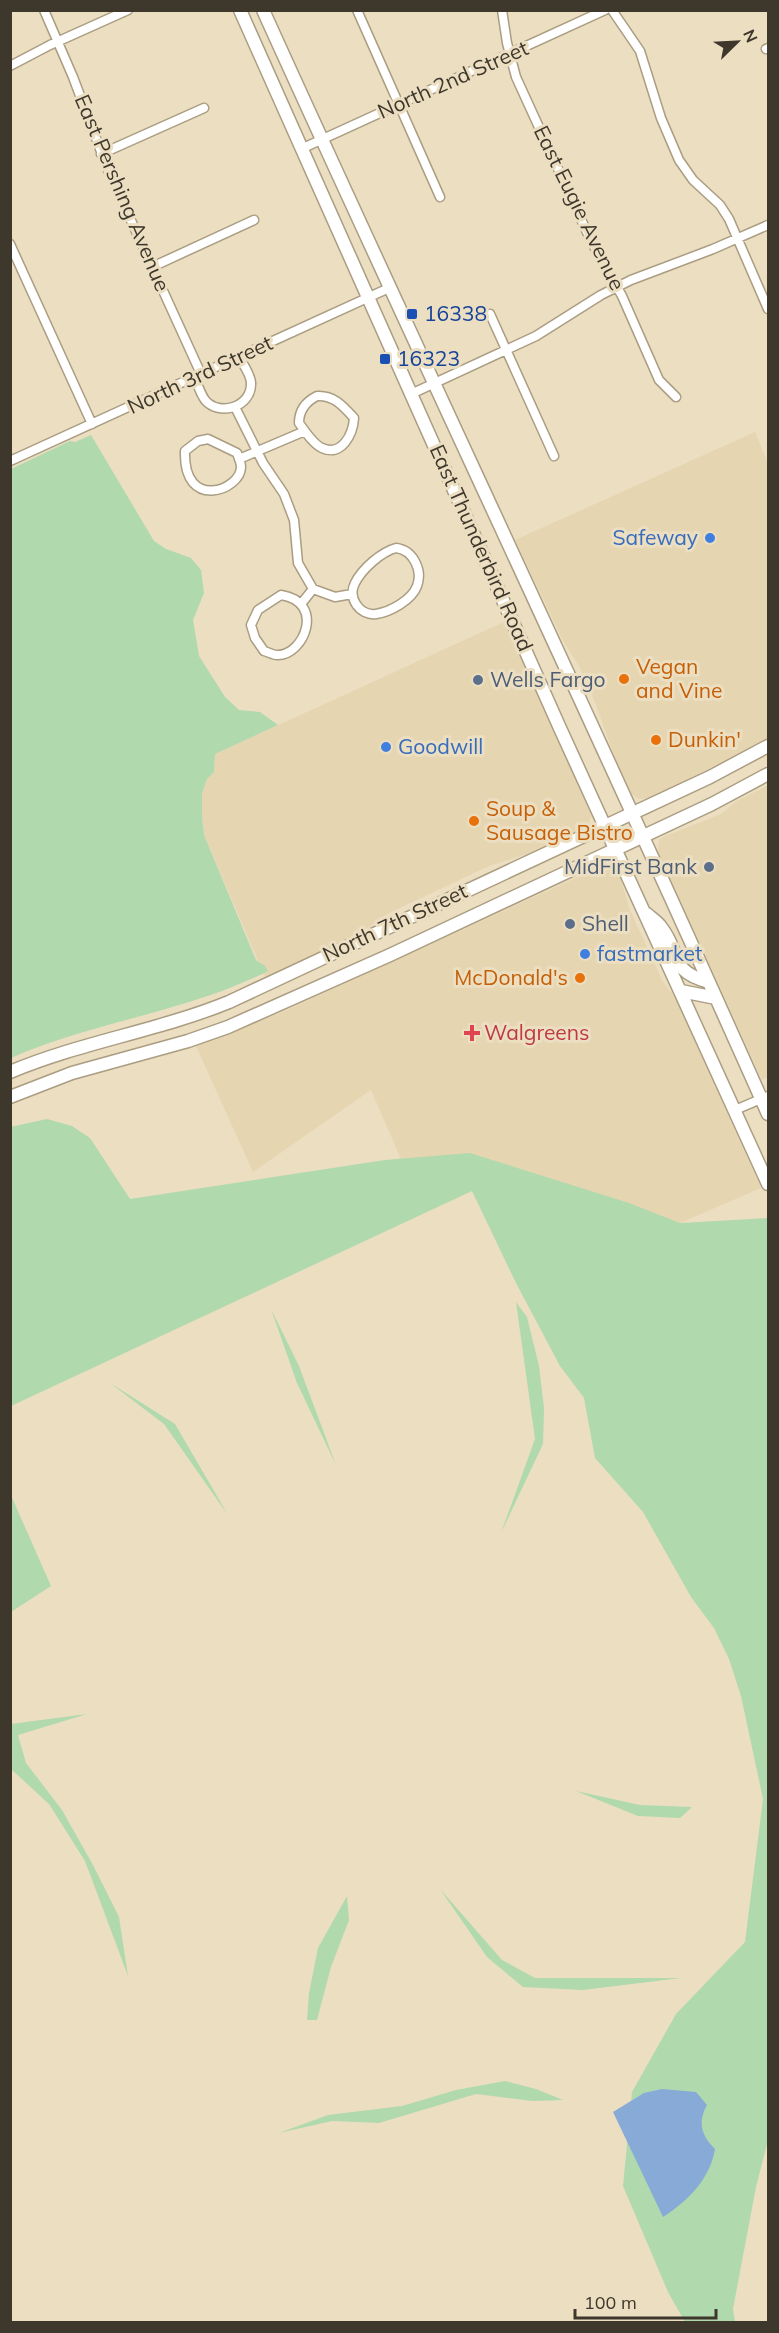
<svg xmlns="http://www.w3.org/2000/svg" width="779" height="2333" viewBox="0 0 779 2333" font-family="Mulish,sans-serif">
<rect width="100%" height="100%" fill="#ecdec1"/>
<!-- built -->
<path fill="#e6d5b1" d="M755,432L768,463V739L650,798L639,799L631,793L614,755L596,705L579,666L563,641L515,540Z
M506,621L590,812L591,817L588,826L537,851L489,866L387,914L360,933L265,977L204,835L202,816V793L207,779L214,772L215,754Z
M767,786L768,790V1077L762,1080L658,851L659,840L663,837L721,814L735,802Z
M606,864L618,871L630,910L662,980L675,998L761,1188L680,1223L472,1154L401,1159L371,1090L253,1172L196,1046L278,1014Z"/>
<!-- green -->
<path fill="#b0d9ae" d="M91,435L154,541L166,549L191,558L201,570L204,593L193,620L199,656L225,697L239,710L260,712L278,725L215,754L214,772L207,779L202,793V816L204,835L256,960L265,966L268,971C185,1013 94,1021 11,1058V469L70,441L75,442Z
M47,1119L72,1126L90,1138L130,1199L385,1160L470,1153L629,1203L680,1223L767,1218L768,1222V2140L756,2187L733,2309L735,2322H685L668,2292L623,2186L632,2092L676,2014L745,1942L763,1799L741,1696L729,1659L714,1628L691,1597L643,1512L595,1458L584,1398L560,1366L516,1283L472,1191L11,1406L10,1127Z
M516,1302L527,1317L539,1366L544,1408L543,1444L501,1533L535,1439Z
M271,1309L299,1366L336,1465L297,1383Z
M110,1383L175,1424L228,1515L164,1424Z
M10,1493L51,1586L11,1612H10Z
M87,1714L18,1735L26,1763L62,1810L93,1865L119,1917L128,1976L85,1861L49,1804L11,1769V1724Z
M576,1791L640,1805L692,1807L680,1818L638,1816Z
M440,1889L502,1960L535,1978H681L583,1990L523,1987L487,1957Z
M347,1896L349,1920L331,1967L317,2020H307L309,1993L318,1948Z
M505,2081L536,2089L563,2100L533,2101L476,2094L379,2123L332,2121L279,2133L328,2115L402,2106L456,2090Z"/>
<!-- water -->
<path fill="#88aad7" d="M662,2089L696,2092L707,2105C697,2123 702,2136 715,2149C710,2179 688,2201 663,2217L613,2112L644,2093Z"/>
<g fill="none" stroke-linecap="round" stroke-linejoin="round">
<!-- minor casing -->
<g stroke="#aa9d82" stroke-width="11">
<path id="minor" d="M44,10L73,77L108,170L201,374
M357,10L440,197
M502,10L507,43L516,77L591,241L622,296L659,380L676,397
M612,10L640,51L661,118L679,160L693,180L720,205L729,219L768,309
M766,49L768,48
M10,66L50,45L128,10
M301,149L605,10
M101,154L204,108
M10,244L92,424
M152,267L254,220
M490,314L554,456
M195,378C198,385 200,393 205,400C219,417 252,407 251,383C251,375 243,364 239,357
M411,394L536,336L601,295L631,280L713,249L768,225
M317,396C334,395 343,406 354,418C353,434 342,457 322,448C313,444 305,431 299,423C299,411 305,402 317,396Z
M235,407L263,463L284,494L294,520L298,563L313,589
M208,439L237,453C238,457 241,462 241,467C241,490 183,512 185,451L198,441Z
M239,459L305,431
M10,461L389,288
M396,548C413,550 423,570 417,586C412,600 390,612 376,614C360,616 347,598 355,583C362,569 381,552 396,548Z
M281,595C326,602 304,656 277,655C273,655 268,652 264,651L255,638L251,625L258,610Z
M301,604L313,589L335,597L352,594
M735,1110L768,1096"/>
</g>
<!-- secondary casing -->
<g stroke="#aa9d82" stroke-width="15">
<path id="secondary" d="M240,10L559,726L768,1184
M263,10C430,379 604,744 768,1114
M647,914C651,918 658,922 661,927C682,954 668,971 709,982
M681,991L716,998"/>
</g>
<!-- primary casing -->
<g stroke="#aa9d82" stroke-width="15">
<path id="primary" d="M10,1072C81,1042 158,1031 229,1002L710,777L768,746
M10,1097L72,1073L188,1041L228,1027L390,955L712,804L768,774"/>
</g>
<!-- minor -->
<use href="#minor" stroke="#fff" stroke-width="8"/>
<!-- secondary -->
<use href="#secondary" stroke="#fff" stroke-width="12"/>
<!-- primary -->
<use href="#primary" stroke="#fff" stroke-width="12"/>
</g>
<!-- markers -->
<g fill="#1a4fb4" stroke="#ecdec1" stroke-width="2">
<rect x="406" y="308" width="12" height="12" rx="3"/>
<rect x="379" y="353" width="12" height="12" rx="3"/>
</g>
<g fill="#3f7fe0" stroke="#ecdec1" stroke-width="2">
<circle cx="710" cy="538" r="6"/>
<circle cx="386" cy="747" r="6"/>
<circle cx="585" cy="954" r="6"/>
</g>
<g fill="#e8710a" stroke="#ecdec1" stroke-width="2">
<circle cx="624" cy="679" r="6"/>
<circle cx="656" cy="740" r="6"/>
<circle cx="474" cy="821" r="6"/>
<circle cx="580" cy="978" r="6"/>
</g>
<g fill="#5c6f8a" stroke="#ecdec1" stroke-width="2">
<circle cx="478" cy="680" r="6"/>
<circle cx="709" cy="867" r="6"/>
<circle cx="570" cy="924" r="6"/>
</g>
<path fill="#e0444e" stroke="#ecdec1" stroke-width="2" d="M469 1024h6v6h6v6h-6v6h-6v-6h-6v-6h6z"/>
<g text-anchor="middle" stroke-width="6" stroke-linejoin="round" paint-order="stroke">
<!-- street labels -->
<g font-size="21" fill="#3d372c" stroke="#ecdec1">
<text transform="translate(453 80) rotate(-24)" y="7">North 2nd Street</text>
<text transform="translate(122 193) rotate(67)" y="7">East Pershing Avenue</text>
<text transform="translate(579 208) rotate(64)" y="7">East Eugie Avenue</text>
<text transform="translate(200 375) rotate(-25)" y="7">North 3rd Street</text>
<text transform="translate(481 548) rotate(66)" y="7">East Thunderbird Road</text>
<text transform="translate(395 923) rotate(-25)" y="7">North 7th Street</text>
</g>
<!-- transit labels -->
<g font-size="21" fill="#164399" stroke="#ecdec1" text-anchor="start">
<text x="424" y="321">16338</text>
<text x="397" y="366">16323</text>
</g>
<!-- shop labels -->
<g font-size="21" fill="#366cbe" stroke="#ecdec1" text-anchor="start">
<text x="698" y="545" text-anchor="end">Safeway</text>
<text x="398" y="754">Goodwill</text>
<text x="597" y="961">fastmarket</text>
</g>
<!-- food labels -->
<g font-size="21" fill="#c56008" stroke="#ecdec1" text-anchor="start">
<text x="636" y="674">Vegan<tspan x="636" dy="24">and Vine</tspan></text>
<text x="668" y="747">Dunkin'</text>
<text x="486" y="816">Soup &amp;<tspan x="486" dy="24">Sausage Bistro</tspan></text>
<text x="568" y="985" text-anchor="end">McDonald's</text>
</g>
<!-- service labels -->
<g font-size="21" fill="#4e5e75" stroke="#ecdec1" text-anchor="start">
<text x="490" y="687">Wells Fargo</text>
<text x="697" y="874" text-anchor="end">MidFirst Bank</text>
<text x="582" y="931">Shell</text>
</g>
<!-- health labels -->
<g font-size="21" fill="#be3a42" stroke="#ecdec1" text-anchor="start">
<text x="484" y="1040">Walgreens</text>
</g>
</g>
<!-- border -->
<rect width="779" height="2333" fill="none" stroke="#3d372c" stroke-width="24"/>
<!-- north arrow -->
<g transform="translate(737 42) rotate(66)" stroke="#ecdec1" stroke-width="4.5" paint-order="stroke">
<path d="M0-4.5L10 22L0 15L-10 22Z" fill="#3d372c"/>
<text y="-9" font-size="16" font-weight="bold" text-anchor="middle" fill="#3d372c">N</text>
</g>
<!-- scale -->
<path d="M575 2309v9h141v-9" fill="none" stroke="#3d372c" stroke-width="3"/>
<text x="584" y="2309" font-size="18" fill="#3d372c" stroke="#ecdec1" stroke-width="4.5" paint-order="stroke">100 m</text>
</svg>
